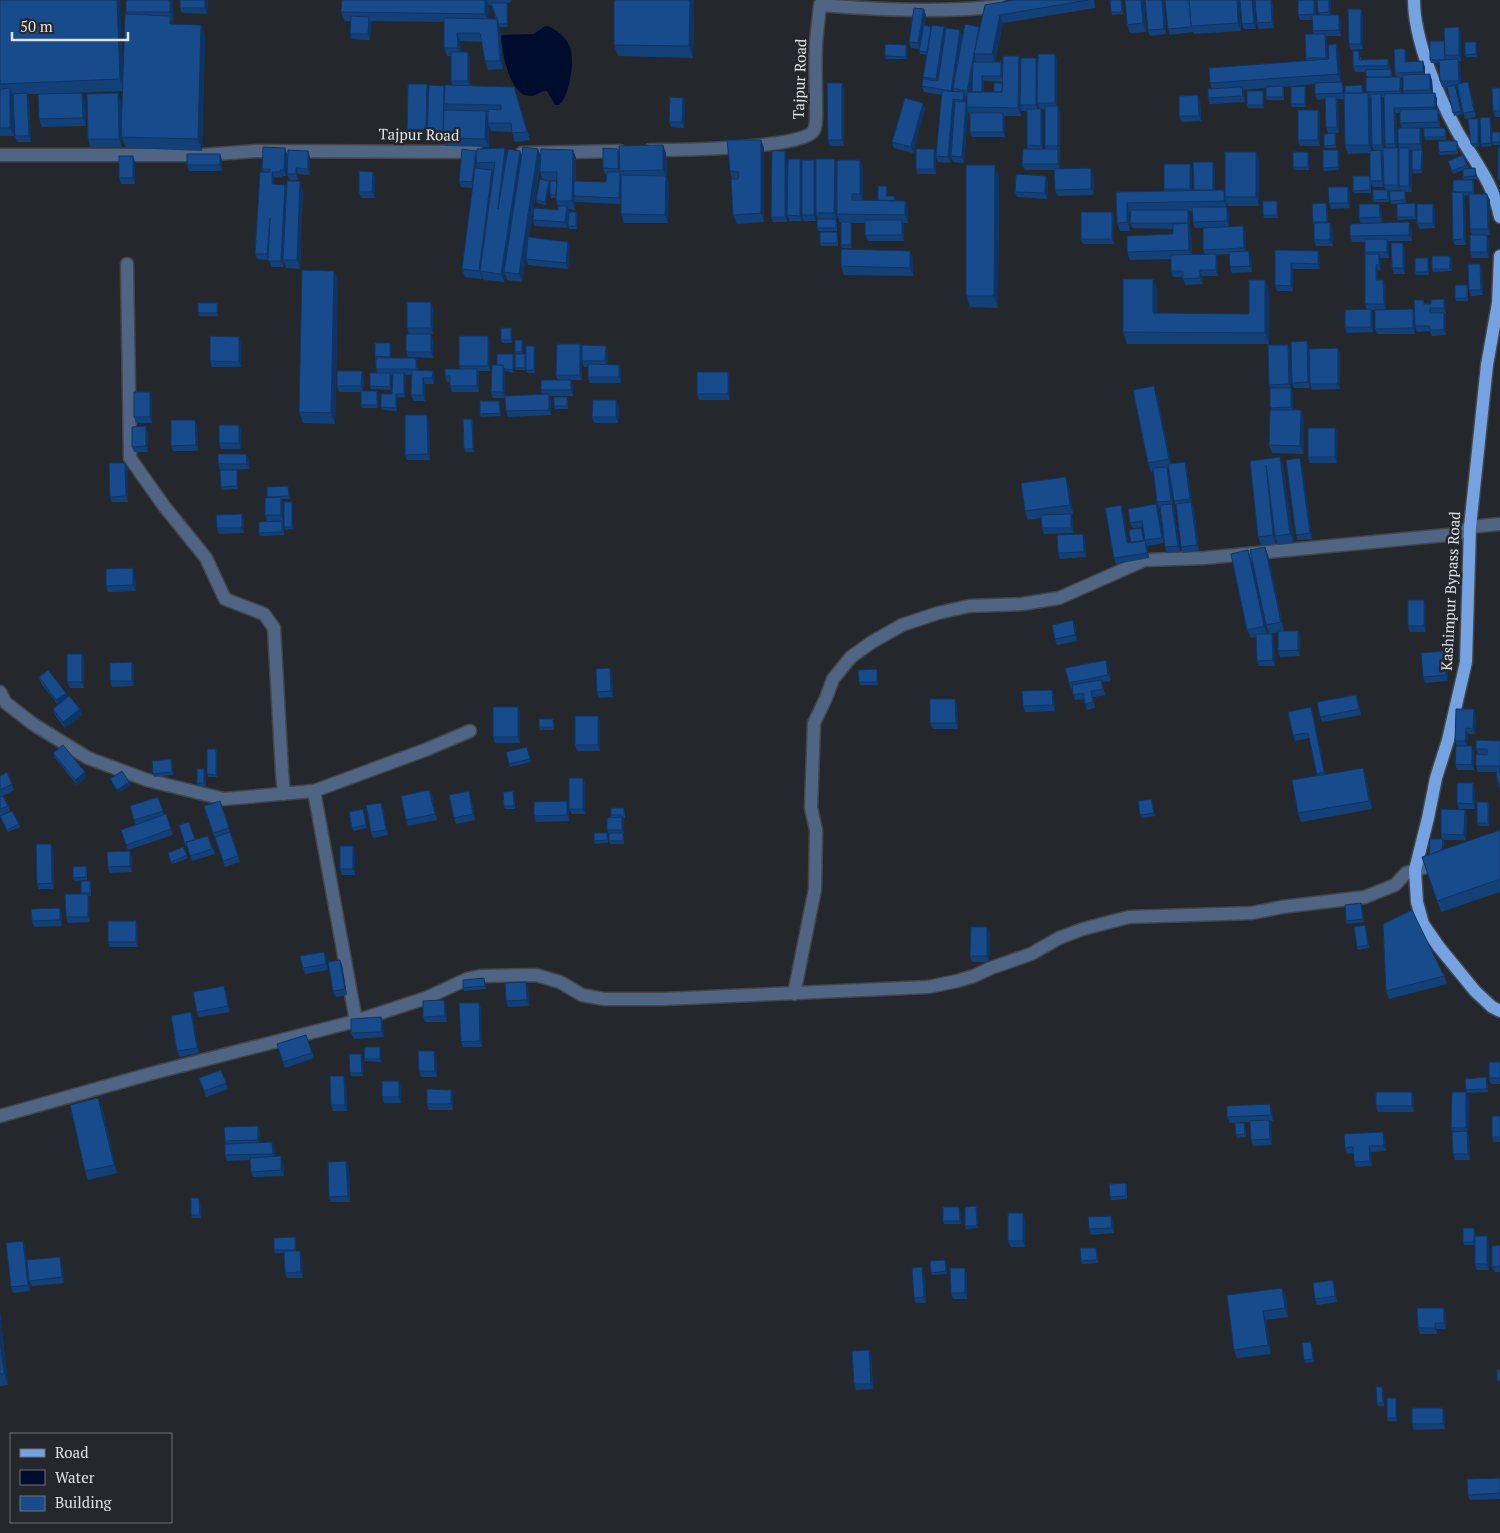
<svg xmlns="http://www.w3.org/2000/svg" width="1500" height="1533" viewBox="0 0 1500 1533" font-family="'PT Serif',serif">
<rect width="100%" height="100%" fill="#24282c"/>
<!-- water -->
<path fill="#000c2d" d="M545,26C553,26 566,37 569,45C576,57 570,96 559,105H555L547,91C540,90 536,97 529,96C509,95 502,51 501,36L502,35L534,34Z"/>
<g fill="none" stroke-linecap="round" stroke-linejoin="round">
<!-- minor casing -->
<g stroke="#42464a" stroke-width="15">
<path id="minor" d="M650,150C673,150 806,149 814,130C817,124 816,115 816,108C816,86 815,64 816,43C817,30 819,17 820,5C880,10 942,13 1001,6
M522,153L620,151
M0,155H203L255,151L477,152
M127,264L130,458L164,506L206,558L225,599L264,614L274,628L282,772L284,794
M0,692L6,703L33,724L88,758L147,780L224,799L314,791L425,750L470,731
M314,791L356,1021
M794,994L815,889L816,830L811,808L814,723L826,698L833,679L851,657L872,642L902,625L938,613L969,606L1022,604L1059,598L1145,560L1204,558L1447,535L1458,534L1470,527L1500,524
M0,1116L153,1073L356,1021L426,998L467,979L480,976L536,975L560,982L582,995L604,999H663L928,987L957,981L974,976L991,968L1031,954L1059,938L1083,929L1129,917L1252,913L1282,907L1365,897L1395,885L1406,873L1439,863"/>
</g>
<!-- major casing -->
<g stroke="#42464a" stroke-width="15">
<path id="major" d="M1414,0C1414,40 1438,96 1457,131C1474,161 1493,182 1500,217
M1500,256L1498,303L1487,365L1470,527L1466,662L1448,740L1436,778L1428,818L1415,870L1417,902L1423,924L1439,947L1475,991L1492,1007L1500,1011"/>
</g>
<!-- minor -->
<use href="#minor" stroke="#4f6583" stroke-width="12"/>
<!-- major -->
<use href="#major" stroke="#75a2e0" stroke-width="12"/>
</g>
<!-- wall -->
<path fill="#144078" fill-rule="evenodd" d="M0,0L123,77L127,14L126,12L173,0V20H172L173,25H201L205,37L202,151L126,148L122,138V147L91,148L88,139L121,102L122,131L123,91L45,94L82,93L85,101L86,126L42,127L39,119L38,94H27L29,99L31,142H17L15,136L13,95H12L13,97L14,136H0Z
M180,0H208L207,14L182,13L180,8Z
M342,0H512L509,3H507L508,5V27H500L503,69L488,70L485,61L481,42L460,41L461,52H468L470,58V85L517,95L530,140L515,142L512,132L491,131L489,125V147L446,146L444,140H429L428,135H409L407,129L427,84L428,89L453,85L451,81V56H447L444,48V22L370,21L371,23L370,40L352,39L350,34L351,21H345L341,12ZM489,5H491L496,19H488Z
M694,0L693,58L618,56L614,45Z
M1014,0H1094L1095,8L1003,23L995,62H1001L1003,66L1019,56L1021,61L1036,58L1038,63L1055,54L1057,60V106H1058L1060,112V152H1059L1060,155V169L1093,174L1094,195L1057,196L1055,190L1054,170H1025L1022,164L1028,149L1027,145V111H1022L1021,108V116H1004L1005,119V137H972L970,132V115L968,111L964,163L953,162L951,156V149L950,163L938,162L936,156L942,95L924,92L922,86L924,79L923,77L927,55L920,54V49L911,48L909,42L926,15L924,26L931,27H944L946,31L963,36L960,52L979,27L980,28ZM972,78V92H970ZM984,81L1003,82V83L994,92H984ZM965,96H967V104L966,102H965L966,98ZM1038,104L1039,109H1045V146L1046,149H1043V115L1038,109Z
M1110,0H1122L1123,14L1112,15L1111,12Z
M1144,0L1146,32L1130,33L1127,25Z
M1239,0L1241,31L1194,34L1193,32L1170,35L1168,29Z
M1240,0H1254L1256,29H1244L1242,24Z
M1255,0H1272L1274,28L1259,29L1257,23Z
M1298,0H1316V15H1319L1318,13L1317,0H1331V15H1339L1341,21V36H1326L1327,40V59H1329L1336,44L1339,53L1341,82L1344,88L1345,93L1363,88V93H1367L1366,72H1355L1353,66L1361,57V60L1388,59L1390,65V69L1392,72V77H1396L1395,73L1405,49L1407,54V62L1425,67V74L1432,80L1433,93H1435L1437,99V109L1440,115V127L1409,128H1420L1422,134V150H1410L1412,154V192H1405L1406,203L1391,204L1390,201L1401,191L1400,189V190L1388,191L1389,202H1374L1373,200L1386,190L1384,186V187H1373L1371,183V193H1354L1353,191L1370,177V153L1348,154L1345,145L1344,99H1337L1338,103L1339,133H1328L1326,127L1325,99L1317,100L1315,94V84L1283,87L1284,89V100H1267L1266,97V88L1243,90L1244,93L1245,102L1210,104L1208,98L1212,89L1210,83L1307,61L1306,58L1314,34L1313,31L1312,20H1300L1298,15ZM1400,78H1403V91L1404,94H1402V82ZM1382,97H1384L1385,144L1387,148H1384L1383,100ZM1370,98H1371L1372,145L1374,151H1372L1371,101ZM1396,113H1400V123L1402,128L1398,144L1399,149V152L1397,148Z
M1164,2L1166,34L1150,36L1148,30Z
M1363,15V49L1351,50L1349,44Z
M1459,27L1461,33V61H1459L1460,65L1461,83L1468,82L1470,88L1476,117L1465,119L1463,113L1457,87H1455L1462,114L1454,116L1447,87H1442L1440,81V63H1431L1430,60L1444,41Z
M1476,42L1477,45V57H1466L1465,55Z
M907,47V59H886L885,56Z
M842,83L844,88V146H830L828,140Z
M1305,86L1306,89V107H1292L1291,104Z
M1500,88V117H1495L1493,111Z
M1264,94V108H1248L1247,105Z
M683,98L685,103L684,128L671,127L669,122Z
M1200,101L1201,121L1182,122L1179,116Z
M923,103L925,109L913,153L894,148L892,142Z
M1318,110L1320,115V146H1300L1298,140Z
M1478,119L1479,122V147H1473L1471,144Z
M1491,120L1492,146L1482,147L1481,144Z
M1446,130V140H1425L1424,137Z
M1500,132V145H1493L1492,142Z
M1335,133L1336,136V148H1325L1324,146Z
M1458,144V154L1440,155L1439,152Z
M505,148L507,153L520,151L522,156L538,149L541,157L573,150L576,158V181L606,182V174H605L603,168L620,152L666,153L667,178L669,184L668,223H624L621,214V204L576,202L575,201V210L568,209L569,212L577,215V229H569L568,226L569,213L567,228L535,226L533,220L558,210V206L556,201V198H551L550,195L557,181L547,180L546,205L537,203L536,200L543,180L540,172L541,161L529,237L568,242L570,248L568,269L528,265L526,259V254L522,282L507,280L505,274L504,282L484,280L482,276V279L465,277L462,269L473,188L461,187L459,181L476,151V153Z
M764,148V222L737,224L733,215L732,179L730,171Z
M934,149L936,155V174H918L916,169Z
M1422,150L1423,153L1422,173H1413L1412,170Z
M1256,152L1259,161V206H1228L1227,203V207L1229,213V227L1246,232V251L1251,257L1252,272L1232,273L1230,267L1229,254L1216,255L1218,260V276H1202L1203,284L1185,285L1183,277H1173L1171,271V259L1130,260L1127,252L1173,234V229L1133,228L1130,223L1131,212H1130V231H1120L1117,223L1116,192L1164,191V189L1190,164L1192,170V190H1194L1215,167V190H1224L1225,193ZM1188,211H1192L1193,222L1195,228L1226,227L1203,250L1205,254L1192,255L1191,232L1190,229V216Z
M1308,152L1309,155V170H1294L1293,167Z
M1339,153V170L1324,171L1323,168Z
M220,154L222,160V171H189L187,165Z
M287,154L286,176H282V178L274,177V184L285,185L286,188L303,190L300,269L286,268L284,262V267H271L269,260L257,259L255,254L263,172L262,169Z
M1463,155L1469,168L1466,169L1475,168L1476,171L1477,179L1464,180L1463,177V170L1453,174L1448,161Z
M310,157V175L298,174V180H289L287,174Z
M787,157V222H773L771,217Z
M814,160L816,164L837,165L863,168V200H878L888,189L887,196L895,198V201H905L908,209V223H903L904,226V241H868L865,235V223H851L852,225V248H842L841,245V223H840L837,214V181V219H818L816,214V221H804L802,217V221H790L787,215L802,163Z
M135,162V184H121L119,178Z
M373,172L375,177V198H361L359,192Z
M999,176L998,308L970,307L966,296Z
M1473,180L1474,183V194L1490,200V235H1479L1489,241V258H1472L1470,252L1472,235L1470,229L1469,195L1464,196L1465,198L1466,245H1455L1453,240V192Z
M1048,181L1047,199L1017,197L1015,192Z
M1348,187L1350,192V208L1331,209L1329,203Z
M1278,204V218H1264L1263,215Z
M1379,204L1382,210V223L1409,222L1411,228L1412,241H1388L1389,244V258H1380L1381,270H1378V280L1386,285V310H1371L1373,315V332L1347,333L1345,327L1367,310L1365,304L1366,254L1365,252V242H1352L1350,236L1361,224L1359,218Z
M1433,204L1435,209V228L1420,229L1417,223Z
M1327,206L1328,223L1332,228L1333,246H1316L1314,240V225L1313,222Z
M1416,206V219L1398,220L1397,217Z
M1112,212L1114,218V244H1083L1081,239Z
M837,222V231H818L817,228Z
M838,235V246H821L820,243Z
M1405,249V274H1394L1392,268Z
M1275,250L1318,251L1320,257V269H1293V291H1277L1275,285Z
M910,251L913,259V276L844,275L841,266Z
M1450,256L1451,259L1452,271L1433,272L1432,269Z
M1429,261V275H1416L1415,272Z
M1482,270L1483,295L1471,296L1469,290Z
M334,271L338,282L335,424L303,423L299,412Z
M1153,279L1157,290V313L1249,314L1265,280L1269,292V344H1127L1123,332Z
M1467,285L1468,288V301H1456L1455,298Z
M1444,299L1446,305V314H1444L1446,319V335L1432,336L1430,331L1417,332L1415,326L1423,300L1425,304H1431Z
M217,303L218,306V316H199L198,313Z
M433,308V334H409L407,328Z
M1413,309L1415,315V334H1377L1375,329Z
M512,331V343H502L501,340Z
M488,336L490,341V371H478L479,375V392H452L450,386V382H447L445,376L460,369L459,366Z
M433,340V358L408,357L406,352Z
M523,342V354H525L526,357V370H516L515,368L516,354L515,352Z
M241,343V367H212L210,361Z
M580,344L582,349L608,351L607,365H619L621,370V383H590L588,377V367H584L582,361V380H571L573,386V396H549L551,400V415L508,417L506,411L542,395L541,390L558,380L556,375Z
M1288,345L1290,350L1291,389L1293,394V410H1301L1304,419V454L1272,453L1269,445L1271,410L1270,389L1269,385Z
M391,346V358H416L418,364V370L433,371L435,376L434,384H425V401H414L411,395L412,375H405V397H397V411L382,410L381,407L392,394L393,375H390L391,390L371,389L370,386L377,373L376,369L375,356Z
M534,346L535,349V373H527L526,370Z
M1309,347L1310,388H1294L1292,383Z
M1340,354V389L1312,390L1310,384Z
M514,357V373L505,371V398H493L491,392L497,365Z
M364,377L363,391L378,394V408H362L361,405V392H339L337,386Z
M730,378V400H699L697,394Z
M1157,394L1171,464L1187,468L1192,504L1194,508L1199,551L1183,553L1181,547L1176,506L1174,501L1169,468H1167L1169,473L1180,552L1167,553L1165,547L1160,508H1159L1157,502L1153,471L1151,472L1148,463Z
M152,398V423H136L134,417Z
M568,400V409H555L554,406Z
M499,401L500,403L501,416L481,417L480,414Z
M619,406L618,423H594L592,417Z
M472,419L473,422L474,452H465L464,449Z
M195,420L197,426L198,451H173L171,446Z
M429,421L430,460H407L405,455Z
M239,425L241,431V449H221L219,443Z
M1335,428L1338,434L1337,463H1310L1308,457Z
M148,432V452H134L132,447Z
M249,459V469L220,470L218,464Z
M1302,464L1312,539L1298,540L1296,535Z
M1283,465L1294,543L1278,545L1275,536L1274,530L1276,544L1261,545L1258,537Z
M128,468V502H112L110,497Z
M237,470L238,473V489L222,490L221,487Z
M1069,486L1073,514H1069H1071L1073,520V533L1044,534L1042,528L1041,518L1028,520L1025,511Z
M289,489L290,499H281L283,503V521H267L265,515L267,497Z
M293,504V529L285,530L284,527Z
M1156,504L1159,510L1164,543L1147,546L1145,540L1143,527L1133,528L1130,523Z
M1123,511L1128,543H1131L1142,530L1144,541L1147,546L1149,558L1116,564L1114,558Z
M242,514L244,520V533L219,534L217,528Z
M282,521L283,524L284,535L260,536L259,533Z
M1083,534L1085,539L1086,557L1060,559L1058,553Z
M1265,547L1268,555L1284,631H1281L1300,636V656L1280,657L1278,651V632L1270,634H1272L1274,639L1275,666H1259L1257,661V637L1251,638L1247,630L1248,550L1251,559L1267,634H1269L1266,625Z
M135,574L136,591L108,592L106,586Z
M1424,600L1426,606V632H1410L1408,626Z
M1073,620L1075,626L1077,641L1057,645L1055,639Z
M82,654L84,660V688H70L67,682Z
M1447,657L1448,681L1425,683L1423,677Z
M1106,660L1108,666L1111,681L1102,682L1105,695L1093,697L1095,708L1087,710L1084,699L1075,700L1072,688L1071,689L1069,683Z
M132,662L134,668V686L112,687L110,681Z
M878,672V685H860L859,682Z
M612,674L613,697L599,698L597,692Z
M39,677L66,693L68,698L82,715L65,728L55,715L53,709L58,705L41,683Z
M1052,690L1054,695L1055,711L1025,712L1023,706Z
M1356,695L1358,700L1361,715L1322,722L1320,717Z
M955,699L957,705L958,729H933L930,723Z
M518,707L520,712V743H495L493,737Z
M1313,713L1325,775L1366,776L1372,809L1301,822L1298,813L1317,776L1309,738L1295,741L1293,735Z
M1476,715L1475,734H1468L1467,746H1472L1474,752V770H1457L1455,764L1457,746L1455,741Z
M598,716L600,722V751H577L575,745Z
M554,722V730H540L539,727Z
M1500,741V791L1499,788L1500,772H1478L1476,766L1478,754L1476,749Z
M527,747L531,762L510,767L509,764Z
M216,749L217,752V777H208L207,774Z
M53,753L87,777L77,785L55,758Z
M172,762L173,775L154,777L153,774Z
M206,772V786H198L197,783Z
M0,776L12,784L14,790L0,797Z
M583,778L585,784V814H572L569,809Z
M1473,783L1475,789V809H1459L1457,803Z
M469,791L471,797L475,820L456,824L454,818Z
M514,794L515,809H505L504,806Z
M432,796L437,820L408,826L406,820Z
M0,797L8,806L10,811L0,816Z
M158,797L164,815L166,814L173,835L128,850L121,830L136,825L130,806Z
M1151,799L1155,816L1142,818L1140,815Z
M220,801L240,862L225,867L213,833Z
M567,801L569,807V821L536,822L534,816Z
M1488,802L1489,805V826H1478L1477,823Z
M383,808L388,835L373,838L371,832Z
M1465,810L1467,816L1466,840H1443L1444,842L1443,850L1500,830V892L1441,912L1422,857L1429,855L1442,839L1441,834Z
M625,811V818H623L624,833H608L607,830L611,817V815Z
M364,812L367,828L353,831L352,828Z
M2,819L19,824L20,827L8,832Z
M179,825L195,840L208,836L215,854L192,861L187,846L186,847Z
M608,836V843L595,844L594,841Z
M624,836V844H610L609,841Z
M51,844L53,849L54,889H39L37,884Z
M353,846L355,852V875H342L340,869Z
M183,847L188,858L172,864L168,853Z
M132,857V872L110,873L108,867Z
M87,869V880L74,881L73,878Z
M91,883V896H88L90,899V922L68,923L66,917L81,894Z
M1361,903L1362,906L1364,922L1347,924L1346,921Z
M62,914V926L34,927L32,921Z
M138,927V947H110L108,942Z
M1366,928L1369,948L1358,950L1357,947Z
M990,933L989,962H972L970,956Z
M324,952L326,957L328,970L305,974L303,968Z
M340,960L342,965L347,995L336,997L333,991Z
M1444,976L1447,984L1389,999L1386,991Z
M484,978L486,989L464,991L463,988Z
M528,987L529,1006L508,1007L506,1001Z
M226,992L230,1012L199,1017L197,1012Z
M444,1000L446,1006L447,1022H425L423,1017Z
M479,1003L481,1009L482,1047H463L461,1042Z
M191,1012L193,1018L199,1053L180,1057L177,1051Z
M381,1017L383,1023L384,1037L354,1039L351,1033Z
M306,1035L314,1058L285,1068L277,1044Z
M381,1050V1062L365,1061L364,1059Z
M361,1054L362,1057L363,1076H351L350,1073Z
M436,1056L437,1077H421L419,1071Z
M1500,1062V1084H1491L1489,1078Z
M221,1070L228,1089L206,1097L199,1078Z
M1487,1080L1488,1092L1467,1093L1466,1090Z
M346,1081L347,1111H333L331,1105Z
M401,1087V1103H384L382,1097Z
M451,1090L453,1095V1110H429L427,1104Z
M1412,1092L1414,1098V1112H1378L1376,1106Z
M98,1098L102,1107L117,1173L88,1180L85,1171Z
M1469,1098L1468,1133L1469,1137L1470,1160H1455L1453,1154L1452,1132L1451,1128Z
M1272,1109L1273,1121H1270L1271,1126L1272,1145L1253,1146L1251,1140L1250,1122L1230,1123L1227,1117Z
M1500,1116V1142H1494L1492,1137Z
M1244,1123L1245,1126L1246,1137L1237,1138L1236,1135Z
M258,1126L260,1132V1143L275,1148V1157L283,1162L284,1176L253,1177L251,1172L250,1160L227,1161L225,1155L226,1144L225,1141Z
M1385,1138L1386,1151L1371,1152L1372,1166L1356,1167L1354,1162V1153L1347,1154L1345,1148Z
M349,1167L350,1202H331L329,1197Z
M1126,1183L1127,1186V1199L1111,1200L1110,1197Z
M199,1198L200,1201L201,1218H192L191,1215Z
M976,1206L977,1209L978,1228L966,1229L965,1226Z
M960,1210L961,1224H944L943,1221Z
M1025,1219V1247H1011L1008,1241Z
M1113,1221L1114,1233L1091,1235L1089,1229Z
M1475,1231V1236H1487L1489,1242V1270H1477L1475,1264V1245H1464L1463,1242Z
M295,1237L296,1240V1251H300L302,1257L303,1278H287L285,1273L284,1253H275L274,1250Z
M23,1241L25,1247L30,1291L13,1293L11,1287Z
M1500,1245V1272H1495L1492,1267Z
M1096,1248L1097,1250L1098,1263L1082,1264L1081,1261Z
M62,1263L64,1283L32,1286L29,1281Z
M946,1263L947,1274L932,1275L931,1273Z
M924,1273L926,1303H916L914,1298Z
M967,1274V1299H953L951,1293Z
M1335,1286L1337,1302L1317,1305L1315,1299Z
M1227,1295L1286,1296L1288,1317L1266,1320L1271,1354L1237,1358L1234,1350Z
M0,1312L8,1385L0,1386Z
M1446,1314V1329H1437V1334H1420L1418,1328Z
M1311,1342L1314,1362L1305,1363L1304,1360Z
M869,1350L871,1356L873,1389L856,1390L854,1384Z
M1382,1387L1383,1390L1384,1406H1378L1377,1403Z
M1397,1401V1421H1388L1387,1418Z
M1443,1408L1445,1414V1429L1414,1430L1412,1424Z
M1500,1478V1499L1470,1500L1468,1495Z"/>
<!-- shaded-wall -->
<path fill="#103462" d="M117,0H120L124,91L120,79Z
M170,0H173V20L170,12Z
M205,0H208L207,14L205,8Z
M485,0H487L489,5L488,22L485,14Z
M690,0H694L693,58L689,46Z
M1141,0H1144L1146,32L1143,23Z
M1162,0H1163L1164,2L1166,34L1164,29Z
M1237,0H1239L1241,31L1238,23Z
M1252,0H1254L1256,29L1254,23Z
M1271,0H1272L1274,28L1272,22Z
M1314,0H1316V20L1314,14Z
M1329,0H1331V18L1329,12Z
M507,3L508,5V27L507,24Z
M924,9L926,15L920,49L918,43Z
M1361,9L1363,15V49L1361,44Z
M1000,15L1003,23L995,63L992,54Z
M1339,15L1341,21V36L1339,30Z
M170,16L174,27L170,24Z
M369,17L371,23L370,40L368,34Z
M497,19L500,27L503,69L500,61Z
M201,25L205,37L202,151L198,139Z
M944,27L946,32L938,85L936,79Z
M979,27L981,33L974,54L976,60L969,96L967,91Z
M1459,27L1461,33V61L1459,55Z
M960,30L963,36L954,88H953L954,91L953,96L951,91Z
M457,33L460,41L461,56L458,48Z
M1325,34L1327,40L1328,63L1326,58Z
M1476,42L1477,45V57L1476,54Z
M1336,44L1339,53L1341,82L1338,74Z
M906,45L907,47V59L906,57Z
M1405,49L1407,54L1408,67L1405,62Z
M468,52L470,58V86L468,81Z
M1055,54L1057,60V109L1055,103Z
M1019,56L1022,64L1020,105L1021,108V116L1018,108Z
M1036,58L1038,64V111L1036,105Z
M1388,59L1390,65V71L1388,66Z
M1458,59L1460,65L1461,86L1459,81Z
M1423,61L1425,67V78L1423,72Z
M1001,62L1003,67V82L1001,76Z
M1430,74L1432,80L1433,96L1430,90Z
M982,76L984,81V98L982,92Z
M1400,77L1402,82V97L1400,91Z
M1342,82L1344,88L1345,99L1343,93Z
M1468,82L1470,88L1476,117L1474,111Z
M842,83L844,88V146L842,140Z
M427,84L429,90L428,135L426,130Z
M1305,86L1306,89V107L1305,104Z
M514,87L517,95L530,140L527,132Z
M1242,87L1244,93L1245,102L1243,96Z
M10,88L13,97L14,136L10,128Z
M1263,91L1264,94V108L1263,105Z
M964,92L966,98L965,106L963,100Z
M27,93L29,99L31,142L29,136Z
M82,93L85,101L86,126L83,118Z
M118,93L121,102L122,147L119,139Z
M1368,93L1371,101L1372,153L1369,145Z
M1435,93L1437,99V113L1435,107Z
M1381,94L1383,100L1384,151L1382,145Z
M1198,95L1200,101L1201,121L1199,116Z
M1336,97L1338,103L1339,133L1337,127Z
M683,98L685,103L684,128L682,122Z
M953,99L955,105L950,163L948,157Z
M966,102L968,107H967L968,111L964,163L962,157Z
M923,103L925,109L913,153L911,147Z
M1058,106L1060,112V152L1058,146Z
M1394,108L1396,113L1397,150L1395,144Z
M1041,109L1043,115V151L1041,146Z
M1438,109L1440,115V127L1438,122Z
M1318,110L1320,115V146L1318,140Z
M486,111L489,120L488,123L489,125V147L485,139Z
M1003,113L1005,119V137L1003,132Z
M1490,117L1491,120L1492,146L1491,143Z
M1478,119L1479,122V147L1478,144Z
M1420,128L1422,134V150L1420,144Z
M761,140L764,148V222L761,213Z
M663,145L666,153L667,178L669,184L668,223L665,215L666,176L663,170Z
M285,148L287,154L286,176L284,170Z
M505,148L508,157L498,209Z
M1398,148L1400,153L1399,186L1400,190L1398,185Z
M1409,148L1412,154V192L1409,186Z
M538,149L541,158L522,282L519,274Z
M618,149L620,155V174L618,169Z
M934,149L936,155V174L934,169Z
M1058,149L1060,155V170L1058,164Z
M573,150L576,158L575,197L574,196L575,201V210L572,201Z
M1338,150L1339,153V170L1338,167Z
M1381,150L1383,156L1384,187L1382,181Z
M1422,150L1423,153L1422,173L1421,170Z
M308,151L310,157V175L308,169Z
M476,151L478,156L476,163L477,166L475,188L472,182Z
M520,151L523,159L504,272L505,274L504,282L501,274Z
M785,151L787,157V222L785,217Z
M1256,152L1259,161V206L1256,197Z
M1308,152L1309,155V170L1308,167Z
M220,154L222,160V171L220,165Z
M133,156L135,162V184L133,178Z
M800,159L803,165L802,215V221L800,216Z
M835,159L837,165V219L834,213Z
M814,160L816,165V221L814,215Z
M860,160L863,168V203L860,194Z
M1213,162L1215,167V195L1213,190Z
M1190,164L1192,170V195L1190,189Z
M995,165L999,176L998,308L994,296Z
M296,168L298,174V180L296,174Z
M1091,168L1093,174L1094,195L1091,189Z
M492,170L495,179L480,271L482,276V279L479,271Z
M272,172L274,177V190L272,184Z
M373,172L375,177V198L372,192Z
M620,172L622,178L621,204L619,198Z
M1046,176L1048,181L1047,199L1045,193Z
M300,181L303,190L300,269L297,260Z
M549,181L550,183L546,205L545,202Z
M285,185L287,191L283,260L284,262V267L281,261Z
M1348,187L1350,192V208L1348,203Z
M1224,190L1226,197H1225L1229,213V227L1227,221V209L1224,201Z
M1463,192L1465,198L1466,245L1464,239Z
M1487,194L1490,200V235L1488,229Z
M905,201L908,209V223L905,215Z
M1277,201L1278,204V218L1277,215Z
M1127,203L1130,212V231L1127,222Z
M1326,203L1327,206L1328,224L1327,222Z
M1415,203L1416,206V219L1415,217Z
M1379,204L1382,210V223L1380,217Z
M1433,204L1435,209V228L1433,223Z
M567,206L569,212L567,228L565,222Z
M1188,210L1190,216V229L1191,232L1192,258L1189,250Z
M576,212L577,215V229L576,226Z
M1112,212L1114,218V244L1112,239Z
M270,218L269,260L267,254Z
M902,220L904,226V241L902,235Z
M851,222L852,225V248L851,245Z
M1409,222L1411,228L1412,241L1409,235Z
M1330,223L1332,228L1333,246L1330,240Z
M1243,226L1246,232V254L1244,248Z
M1487,235L1489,241V258L1487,252Z
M1387,239L1389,244V258L1387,252Z
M568,242L570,248L568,269L566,263Z
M1403,243L1405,249V274L1403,268Z
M910,251L913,259V276L910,268Z
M1249,251L1251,257L1252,272L1250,266Z
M1318,251L1320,257V269L1318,264Z
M1216,254L1218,260V276L1216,270Z
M1379,254L1381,260V270L1379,265Z
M1450,256L1451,259L1452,271L1450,269Z
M1428,258L1429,261V275L1428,272Z
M1291,263L1293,269V291L1291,286Z
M1480,264L1482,270L1483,295L1481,290Z
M1376,265L1378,270V286L1376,280Z
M1200,270L1202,276L1203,284L1200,278Z
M334,271L338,282L335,424L331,413Z
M1153,279L1157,290V324L1153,313Z
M1265,280L1269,292V344L1265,333Z
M1383,280L1386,285V310L1384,304Z
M1444,299L1446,305V314L1444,308Z
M431,302L433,308V334L431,328Z
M1371,309L1373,315V332L1371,327Z
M1413,309L1415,315V334L1413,328Z
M1444,313L1446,319V335L1444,330Z
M511,328L512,331V343L511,340Z
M431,334L433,340V358L431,352Z
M488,336L490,341V371L488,366Z
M239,337L241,343V367L239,362Z
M522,340L523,342V355L522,352Z
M1307,341L1309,347L1310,388L1308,382Z
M390,343L391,346V359L390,357Z
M580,344L582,350V380L580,375Z
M1288,345L1290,350L1291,389L1293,394V413L1291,407V389L1289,384Z
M534,346L535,349V373L534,370Z
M606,346L608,351L607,367L605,361Z
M1338,348L1340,354V389L1338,384Z
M513,354L514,357V373L513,370Z
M525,354L526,357V370L525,368Z
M416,358L418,364V375L416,369Z
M503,365L505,371V398L503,392Z
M619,365L621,370V383L619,377Z
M477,369L479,375V392L477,386Z
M362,371L364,377L363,392L361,386Z
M433,371L435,376L434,384L432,378Z
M728,372L730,378V400L728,394Z
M390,373L391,376V390L390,387Z
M404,373L406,376L405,397L404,394Z
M423,378L425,384V401L423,395Z
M571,380L573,386V396L571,390Z
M1154,386L1157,394L1172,467L1169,459Z
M377,391L378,394V408L377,405Z
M150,392L152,398V423L150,417Z
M396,394L397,397V411L396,408Z
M549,394L551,400V415L549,410Z
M616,400L619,406L618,423L616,417Z
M499,401L500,403L501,416L500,413Z
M1301,410L1304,419V454L1300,446Z
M427,415L429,421L430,460L428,454Z
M472,419L473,422L474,452L473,449Z
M195,420L197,426L198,451L196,445Z
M239,425L241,431V449L239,443Z
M146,426L148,432V452L146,446Z
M1335,428L1338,434L1337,463L1335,457Z
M246,454L249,459V469L247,464Z
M1280,457L1283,465L1294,543L1290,534Z
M1300,458L1302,464L1312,539L1310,533Z
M1185,462L1187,468L1192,504L1194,508L1199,551L1197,545L1192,503L1190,499Z
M125,463L128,468V502L126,496Z
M1266,465L1269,473L1276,544L1273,535Z
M1167,467L1169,473L1180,552L1178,546Z
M237,470L238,473V489L237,486Z
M1066,477L1069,486L1073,514L1070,505Z
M281,497L283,503V521L281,515Z
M292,502L293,504V529L292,527Z
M1156,504L1159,510L1164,543L1162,538Z
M1121,505L1123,511L1129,549L1127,543Z
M242,514L244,520V533L242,528Z
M1071,514L1073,520V533L1071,528Z
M1083,534L1085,539L1086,557L1084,552Z
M1145,540L1147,546L1149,558L1147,553Z
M1265,547L1268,555L1284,631L1281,622Z
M1248,550L1251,559L1267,635L1264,626Z
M133,568L135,574L136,591L133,585Z
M1424,600L1426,606V632L1424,626Z
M1073,620L1075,626L1077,641L1075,635Z
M1298,631L1300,636V656L1298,650Z
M1272,634L1274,639L1275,666L1273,660Z
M1444,651L1447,657L1448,681L1446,675Z
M82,654L84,660V688L82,682Z
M1106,660L1108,666L1111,681L1108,675Z
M132,662L134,668V686L132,681Z
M610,668L612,674L613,697L611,691Z
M877,669L878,672V685L877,682Z
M1052,690L1054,695L1055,711L1053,705Z
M66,693L68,699L58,706L56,700Z
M1356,695L1358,700L1361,715L1359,709Z
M955,699L957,705L958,729L956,723Z
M518,707L520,712V743L518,737Z
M1311,707L1313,713L1326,778L1324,772Z
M80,709L82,715L65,728L63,722Z
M1474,709L1476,715L1475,734L1473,729Z
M598,716L600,722V751L598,745Z
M1466,728L1468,734L1467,747L1465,741Z
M1472,746L1474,752V770L1472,765Z
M216,749L217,752V777L216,775Z
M1363,768L1366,776L1372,809L1369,801Z
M204,769L206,772V786L204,783Z
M85,772L87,777L77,785L75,780Z
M583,778L585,784V814L583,809Z
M129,782L130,785L119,793L117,790Z
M1473,783L1475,789V809L1473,804Z
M429,790L432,796L437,820L435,814Z
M469,791L471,797L475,820L473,814Z
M567,801L569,807V821L567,815Z
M1488,802L1489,805V826L1488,823Z
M381,803L383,808L388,835L386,830Z
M1465,810L1467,816L1466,840L1464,835Z
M622,817L624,820V833L622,830Z
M51,844L53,849L54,889L52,883Z
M353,846L355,852V875L353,869Z
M130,851L132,857V872L130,866Z
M88,894L90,899V922L88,917Z
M60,908L62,914V926L60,920Z
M136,921L138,927V947L136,942Z
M987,927L990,933L989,962L987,956Z
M324,952L326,957L328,970L326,964Z
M340,960L342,965L347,995L345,989Z
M526,982L528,987L529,1006L527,1000Z
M224,986L226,992L230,1012L228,1006Z
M444,1000L446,1006L447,1022L445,1016Z
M479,1003L481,1009L482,1047L480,1041Z
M191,1012L193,1018L199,1053L197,1048Z
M381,1017L383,1023L384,1037L382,1032Z
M380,1047L381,1050V1062L380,1059Z
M434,1051L436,1056L437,1077L435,1071Z
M361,1054L362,1057L363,1076L362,1073Z
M344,1076L346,1081L347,1111L345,1105Z
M399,1081L401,1087V1103L399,1097Z
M451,1090L453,1095V1110L451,1104Z
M1412,1092L1414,1098V1112L1412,1106Z
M1466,1092L1469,1098L1468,1133L1469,1137L1470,1160L1468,1154L1467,1133L1466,1128Z
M98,1098L102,1107L117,1173L114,1165Z
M1270,1104L1272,1109L1273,1121L1271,1115Z
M1269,1120L1271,1126L1272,1145L1270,1139Z
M258,1126L260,1132V1145L258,1140Z
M1383,1132L1385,1138L1386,1151L1384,1146Z
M272,1142L275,1148V1159L273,1154Z
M1369,1146L1371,1152L1372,1166L1370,1161Z
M281,1156L283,1162L284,1176L281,1170Z
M346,1161L349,1167L350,1202L348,1196Z
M199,1198L200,1201L201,1218L200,1215Z
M976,1206L977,1209L978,1228L977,1226Z
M959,1207L960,1210L961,1224L960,1221Z
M1023,1213L1025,1219V1247L1023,1241Z
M1111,1216L1113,1221L1114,1233L1112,1228Z
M1487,1236L1489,1242V1270L1487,1264Z
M23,1241L25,1247L30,1291L28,1285Z
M300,1251L302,1257L303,1278L301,1272Z
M60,1257L62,1263L64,1283L62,1277Z
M922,1267L924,1273L926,1303L924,1297Z
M965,1268L967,1274V1299L965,1293Z
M1333,1280L1335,1286L1337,1302L1335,1296Z
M1282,1288L1286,1296L1288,1317L1285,1308Z
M1444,1308L1446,1314V1329L1444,1323Z
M1263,1311L1266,1320L1271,1354L1268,1345Z
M0,1312L8,1385L4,1374L0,1340Z
M1435,1323L1437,1329V1334L1435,1328Z
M869,1350L871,1356L873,1389L871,1384Z
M1396,1398L1397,1401V1421L1396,1418Z
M1443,1408L1445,1414V1429L1443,1424Z"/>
<!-- building -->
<path fill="#174b8c" stroke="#103462" d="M0,0H117L120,79L0,84Z
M126,0H170V12H126Z
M180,0H205V8H180Z
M342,0H485V14L341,12Z
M614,0H690L689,46L614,45Z
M1014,0H1088L1000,15L992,54H974L985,5Z
M1110,0H1121L1122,12H1111Z
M1125,0H1141L1143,23L1127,25Z
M1145,0H1162L1164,29L1148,30Z
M1165,0H1189L1191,27L1168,29Z
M1189,0H1237L1238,23L1191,26Z
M1240,0H1252L1254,23L1242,24Z
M1255,0H1271L1272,22L1257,23Z
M1298,0H1314V14L1298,15Z
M1317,0H1329V12L1318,13Z
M491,3H507V24H499Z
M914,8L924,9L918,43L909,42Z
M1348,9H1361V44H1349Z
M125,14L170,16V24L201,25L198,139L121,137Z
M1312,15H1339V30L1313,31Z
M351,16L369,17L368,34H350Z
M444,18L497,19L500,61H485L480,33H457L458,48H444Z
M965,24L979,27L967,91L953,88Z
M924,25L931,27L927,52L919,51Z
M932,25L944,27L936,79L923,77Z
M1459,27V55H1445L1444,28Z
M946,28L960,30L951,91L922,86L923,79L938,81Z
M1305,34H1325L1326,58H1306Z
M1430,41H1444L1445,60H1430Z
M1465,42H1476V54L1465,55Z
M885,44L906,45V57L885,56Z
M1336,44L1338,74L1210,83L1209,68L1329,59L1328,45Z
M1394,49H1405V62L1423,61V72L1395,73Z
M1353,51H1359V60L1388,59V66H1353Z
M451,52H468V81H451Z
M1038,54H1055V103H1037Z
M1003,56H1019L1018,108L967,107V92H1002Z
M1021,58H1036V105H1020Z
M1458,59L1459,81H1440L1439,60Z
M973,62H1001V76H982V92H972Z
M1391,69V77H1366V70Z
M1430,74V90L1403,91V75Z
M1366,77H1400V91L1366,92Z
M1342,82L1343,93L1315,94V83Z
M1468,82L1474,111L1463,113L1457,84Z
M827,83H842V140H828Z
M994,83H1003L1002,92H994Z
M408,84H427L426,130L407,129Z
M429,85L444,86L443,135L427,134Z
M445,85L514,87L527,132L512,133L511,123H488V109L501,110V105L444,104Z
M1362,85V93H1345V86Z
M1455,85L1461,111L1453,113L1447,87Z
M1283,86V97H1266V87Z
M1305,86V104H1291V87Z
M1242,87L1243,96L1208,98V89Z
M10,88V128H0V89Z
M1492,88H1500V111H1493Z
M942,91L964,92L963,100L953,99L948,157L936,156Z
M1247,91H1263V105H1247Z
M27,93L29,136H15L13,94Z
M82,93L83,118L39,119L38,94Z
M118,93L119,139H88L87,94Z
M1344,93H1368L1369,145H1345Z
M1435,93V107L1394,108L1395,144H1385L1384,94Z
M1371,94H1381L1382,145H1372Z
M1198,95L1199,116H1179V96Z
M670,97L683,98L682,122H669Z
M1325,97H1336L1337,127H1326Z
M905,98L923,103L911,147L892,142Z
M955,101L966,102L962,157L951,156Z
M1045,106H1058V146H1045Z
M1027,109H1041V146L1027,145Z
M1438,109V122L1400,123V110Z
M444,110L486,111L485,139L443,138Z
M1298,110H1318V140H1298Z
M970,113H1003V132H970Z
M1490,117L1491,143L1481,144L1480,118Z
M1468,119H1478V144H1471Z
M1398,128H1420V144H1398Z
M1424,128H1445V137H1424Z
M1492,132H1500V142H1492Z
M1335,133V145L1324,146V134Z
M727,140H761V213L733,215L731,179H738L739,172L730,171Z
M1438,141H1457V151L1439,152Z
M663,145V170L620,171L619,146Z
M263,147L285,148L284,170H280V172H272V184L285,185L281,261H268L270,218L267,254H255L260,172H270V169H262Z
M523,147L538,149L519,274L504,272Z
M1498,147H1500V180H1498Z
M505,148L498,209L508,149L520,151L501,274L480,271L495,162L476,163L477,149Z
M603,148L618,149V169L603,168Z
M1383,148H1398V185H1384Z
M1399,148H1409V186H1399Z
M462,149L476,151L472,182L459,181Z
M541,149L573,150L572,201H556L557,172H540Z
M916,149H934V169H916Z
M1023,149H1058V164H1022Z
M288,150L308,151V169L296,168V174H287Z
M1323,150H1338V167L1323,168Z
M1381,150L1382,181H1370V151Z
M1412,150H1422L1421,170H1412Z
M772,151H785V217H771Z
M1225,152H1256V197H1225Z
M1293,152H1308V167H1293Z
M187,154H220V165H187Z
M1463,155L1467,165L1452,171L1448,161Z
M119,156H133V178H119Z
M788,159H800V216L787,215Z
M816,159H835L834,213H816Z
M802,160H814V215H802Z
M837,160H860V194H852V200L905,201V215L837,214Z
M1193,162H1213V190H1194Z
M1164,164H1190V189H1164Z
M966,165H995L994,296H966Z
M475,168L492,170L479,271L462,269Z
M1091,168V189L1055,190L1054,169Z
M1475,168L1476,176L1463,177V169Z
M359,171L373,172L372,192H359Z
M607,172H620L619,198L574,196V181L606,182Z
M1016,174L1046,176L1045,193L1015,192Z
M621,175L666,176L665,215L621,214Z
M1353,176H1370V190L1353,191Z
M540,179L549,181L545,202L536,200Z
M1453,180H1473V192H1453Z
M287,181H300L297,260H283Z
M550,181H557L556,195H550Z
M878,186H887L886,196H894V201L878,200Z
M1328,187H1348V203H1329Z
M1224,190V201L1127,203V222L1117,223L1116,192Z
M1373,190H1387L1388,199L1373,200Z
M1390,191H1405V200L1390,201Z
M1452,192H1463L1464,239L1453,240Z
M1469,194H1487L1488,229H1470Z
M1263,201H1277V215H1263Z
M1326,203L1327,222H1313L1312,204Z
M1415,203V217H1397V204Z
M1359,204H1379L1380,217L1359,218Z
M1417,204H1433V223H1417Z
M558,206H567L565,222L533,220L534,208L558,210Z
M1192,207H1227V221L1193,222Z
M1131,210H1188V223H1130Z
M569,212H576V226H568Z
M1081,212H1112V239H1081Z
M817,219H836V228H817Z
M865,220H902V235H865Z
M841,222H851V245H841Z
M1409,222V235L1350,236V224Z
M1188,223L1189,250L1127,252V236L1173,234V224Z
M1314,223H1330V240H1314Z
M1243,226L1244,248L1203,250V228Z
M820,232H837V243H820Z
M1470,235H1487V252H1470Z
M528,237L568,242L566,263L526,259Z
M1365,239H1387V252H1365Z
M1391,243H1403V268H1392Z
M841,249L910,251V268L841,266Z
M1275,250L1318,251V264L1291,263V286L1275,285Z
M1249,251L1250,266L1230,267L1229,252Z
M1216,254V270H1200V278L1183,279V271H1171V255Z
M1365,254H1379V265H1376V280H1383L1384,304H1365Z
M1432,256H1450V269H1432Z
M1415,258H1428V272H1415Z
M1468,264H1480L1481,290H1469Z
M302,270L334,271L331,413L299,412Z
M1123,279H1153V313L1249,314V280H1265V333L1123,332Z
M1455,285H1467V298H1455Z
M1444,299V308H1430V313H1444V330H1430L1429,326H1415L1414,300H1423V304H1431V300Z
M407,302H431V328H407Z
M198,303H217V313H198Z
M1371,309V327H1345V310Z
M1413,309V328L1375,329V310Z
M501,328H511V340H501Z
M406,334H431V352H406Z
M210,336L239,337V362L210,361Z
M459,336H488V366H459Z
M515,340H522V352H515Z
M1307,341L1308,382L1292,383L1291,342Z
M375,343H390V357L375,356Z
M557,344H580V375H556Z
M582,345L606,346L605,361H582Z
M1268,345H1288L1289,384L1269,385Z
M526,346H534V370H526Z
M1338,348V384H1310L1309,349Z
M497,354H513V370L504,369L503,365H497Z
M515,354H525V368H515Z
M376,358H416V369H376Z
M588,364L619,365V377H588Z
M492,365H503V392H491Z
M445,369H477V386H450V376H445Z
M412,370L433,371L432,378H423V395H411Z
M337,371H362L361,386H337Z
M697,372H728V394H697Z
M370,373H390V387L370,386Z
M393,373H404V394H396V408L381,407V394H392Z
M541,380H571V390H541Z
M1154,386L1169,459L1148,463L1133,390Z
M1270,388H1291V407L1270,408Z
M361,391H377V405H361Z
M134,392H150V417H134Z
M549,394V410L506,411L505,396Z
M554,397H567V406H554Z
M593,400H616V417H592Z
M480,401H499L500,413L480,414Z
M1270,410H1301L1300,446L1269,445Z
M405,415H427L428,454L405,455Z
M463,419H472L473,449H464Z
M171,420H195L196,445L171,446Z
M219,425H239V443H219Z
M146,426V446L132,447V427Z
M1308,428H1335V457H1308Z
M218,454H246L247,464H218Z
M1280,457L1290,534L1275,536L1266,465L1273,535L1258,537L1250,461Z
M1300,458L1310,533L1296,535L1286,460Z
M1185,462L1190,499L1174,501L1168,464Z
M109,463H125L126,496L110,497Z
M1167,467L1171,501L1157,502L1153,468Z
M220,470H237V486L221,487Z
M1066,477L1070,505L1025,511L1021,483Z
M288,486L289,496L267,497V487Z
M281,497V515H265V498Z
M284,502H292V527H284Z
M1191,502L1197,545L1181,547L1176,504Z
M1156,504L1162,538L1145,540L1142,521L1130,523L1128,509Z
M1172,504L1178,546L1165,547L1160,505Z
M1121,505L1127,543L1145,540L1147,553L1114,558L1105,508Z
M242,514V528H217L216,515Z
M1071,514V528H1042L1041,515Z
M282,521V532L259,533V522Z
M1141,528L1144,541L1131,543L1129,530Z
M1083,534L1084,552L1058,553L1057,535Z
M1265,547L1281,622L1266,625L1250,550Z
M1248,550L1264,626L1247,630L1231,554Z
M133,568V585L106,586V569Z
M1408,600H1424V626H1408Z
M1073,620L1075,635L1055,639L1052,625Z
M1278,631H1298V650L1278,651Z
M1256,634H1272L1273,660L1257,661Z
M1444,651L1446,675L1423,677L1421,653Z
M67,654H82V682H67Z
M1106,660L1108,675L1069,683L1065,668Z
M132,662V681H110V663Z
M610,668L611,691L597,692L596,669Z
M877,669V682H859L858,670Z
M48,670L66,693L56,700L39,677Z
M1101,680L1103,689L1091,691L1093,702L1085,704L1083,693L1073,695L1072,685Z
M1052,690L1053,705L1023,706L1022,691Z
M1356,695L1359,709L1320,717L1317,702Z
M69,696L80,709L63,722L53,709Z
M930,699H955L956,723H930Z
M493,707H518V737H493Z
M1311,707L1324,772L1317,774L1308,733L1293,735L1288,712Z
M1456,709H1474L1473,729L1466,728L1465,741H1455Z
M575,716H598V745H575Z
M539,719H553V727H539Z
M1476,740L1500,741V766H1476V754L1487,755V749H1476Z
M63,745L85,772L75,780L53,753Z
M1456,746H1472V765L1455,764Z
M527,747L530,759L509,764L506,752Z
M207,749H216V775L207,774Z
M171,759L172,772L153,774L152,761Z
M1363,768L1369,801L1298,813L1292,780Z
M197,769H204V783H197Z
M122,771L129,782L117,790L110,779Z
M7,772L12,784L0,790V776Z
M1496,772H1500V788H1499Z
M569,778H583V809H569Z
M1457,783H1473V804L1457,803Z
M429,790L435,814L406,820L401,796Z
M469,791L473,814L454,818L449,795Z
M513,791L514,806H504L503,792Z
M3,796L8,806L0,809V797Z
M158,797L163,811L134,820L130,806Z
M1151,799L1154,813L1140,815L1138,801Z
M220,801L229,828L213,833L204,806Z
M567,801V815L534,816V802Z
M1477,802H1488V823H1477Z
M381,803L386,830L371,832L366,805Z
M611,808H624V815H611Z
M363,809L366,825L352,828L349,812Z
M1441,809L1465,810L1464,835L1441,834Z
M12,811L19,824L7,830L0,816Z
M166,814L171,829L126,845L121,830Z
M622,817V830H607V818Z
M189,822L195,840L186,842V843L185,844L179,825Z
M1500,830V879L1437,901L1422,857Z
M230,832L238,856L223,861L215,837Z
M594,833H607V840L594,841Z
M609,833H623V841H609Z
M208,836L212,849L190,856L186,842Z
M1430,839H1443L1442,850L1429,855Z
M36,844H51L52,883L37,884Z
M340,846H353V869H340Z
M183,847L187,855L171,862L168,853Z
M130,851V866L108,867L107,852Z
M86,866V877L73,878V867Z
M81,881H90V893H81Z
M65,894H88V917H66Z
M1361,903L1363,919L1346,921L1345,905Z
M60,908V920L32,921L31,909Z
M1412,910L1444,976L1386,991L1383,924Z
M108,921H136V942H108Z
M1365,925L1368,945L1357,947L1354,927Z
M971,927H987V956H970Z
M324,952L326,964L303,968L300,956Z
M340,960L345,989L333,991L328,962Z
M484,978L485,986L463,988V980Z
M526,982L527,1000L506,1001L505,983Z
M224,986L228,1006L197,1012L193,992Z
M444,1000L445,1016L423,1017V1001Z
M459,1003H479L480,1041L461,1042Z
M191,1012L197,1048L177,1051L171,1016Z
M381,1017L382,1032L351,1033V1019Z
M306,1035L312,1053L283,1062L277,1044Z
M365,1047H380V1059H364Z
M418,1051H434L435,1071H419Z
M349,1054H361L362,1073H350Z
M1489,1062H1500V1078H1489Z
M221,1070L226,1083L204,1091L199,1078Z
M330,1076H344L345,1105H331Z
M1486,1077L1487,1089L1466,1090L1465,1079Z
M382,1081H399V1097H382Z
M427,1089L451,1090V1104H427Z
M1376,1092H1412V1106H1376Z
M1452,1092H1466V1128H1451Z
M98,1098L114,1165L85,1171L70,1105Z
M1270,1104L1271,1115L1227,1117V1106Z
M1492,1116H1500V1137H1492Z
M1269,1120L1270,1139L1251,1140L1250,1121Z
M1235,1123H1244L1245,1134L1236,1135Z
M258,1126V1140L225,1141L224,1127Z
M1467,1131L1468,1154H1453L1452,1132Z
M1383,1132L1384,1146H1369L1370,1161L1354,1162L1353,1147L1345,1148L1344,1134Z
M272,1142L273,1154L225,1155V1144Z
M281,1156V1170L251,1172L250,1158Z
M346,1161L348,1196L329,1197L328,1162Z
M1126,1183V1196L1110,1197L1109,1184Z
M191,1198H199L200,1215H191Z
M976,1206L977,1226H965V1207Z
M943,1207H959L960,1221H943Z
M1008,1213H1023V1241H1008Z
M1111,1216L1112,1228L1089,1229L1088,1217Z
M1463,1228H1474V1242H1463Z
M1475,1236H1487V1264H1475Z
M295,1237V1250H274V1238Z
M23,1241L28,1285L11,1287L6,1243Z
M1500,1245V1266L1492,1267V1246Z
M1080,1248H1096L1097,1260L1081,1261Z
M284,1251H300L301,1272L285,1273Z
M60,1257L62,1277L29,1281L27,1260Z
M945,1260L946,1271L931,1273L930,1261Z
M922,1267L924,1297L914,1298L912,1268Z
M950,1268H965V1293H951Z
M1333,1280L1335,1296L1315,1299L1313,1283Z
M1282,1288L1285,1308L1263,1311L1268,1345L1234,1350L1227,1295Z
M1417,1308H1444V1323H1435V1328H1418Z
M0,1340L4,1374H0Z
M1311,1342L1313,1359L1304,1360L1302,1343Z
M869,1350L871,1384H854L852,1351Z
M1500,1369V1381H1497V1370Z
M1376,1387H1382L1383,1403H1377Z
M1387,1398H1396V1418H1387Z
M1412,1408H1443V1424H1412Z
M1500,1478V1493L1468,1495L1467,1479Z"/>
<g text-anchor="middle" stroke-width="5" stroke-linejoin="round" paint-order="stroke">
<!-- street labels -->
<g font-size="15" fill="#e0e3e6" stroke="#24282c">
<text transform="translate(800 79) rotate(-88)" y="5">Tajpur Road</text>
<text transform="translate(419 135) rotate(1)" y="5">Tajpur Road</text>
<text transform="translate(1451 591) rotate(-87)" y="5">Kashimpur Bypass Road</text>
</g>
</g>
<!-- legend -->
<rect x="10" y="1433" width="162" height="90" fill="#24282c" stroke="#6f7376"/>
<rect x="20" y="1449" width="25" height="8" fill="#75a2e0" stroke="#6f7376"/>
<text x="55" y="1458" font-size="15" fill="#e0e3e6">Road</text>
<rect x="20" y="1470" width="25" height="15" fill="#000c2d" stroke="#6f7376"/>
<text x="55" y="1483" font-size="15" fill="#e0e3e6">Water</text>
<rect x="20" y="1496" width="25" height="15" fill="#174b8c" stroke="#6f7376"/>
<text x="55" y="1508" font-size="15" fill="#e0e3e6">Building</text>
<!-- scale -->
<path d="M12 32v8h116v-8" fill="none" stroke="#e0e3e6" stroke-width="2.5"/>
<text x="20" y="32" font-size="15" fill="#e0e3e6" stroke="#24282c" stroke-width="4" paint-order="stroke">50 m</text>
</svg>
